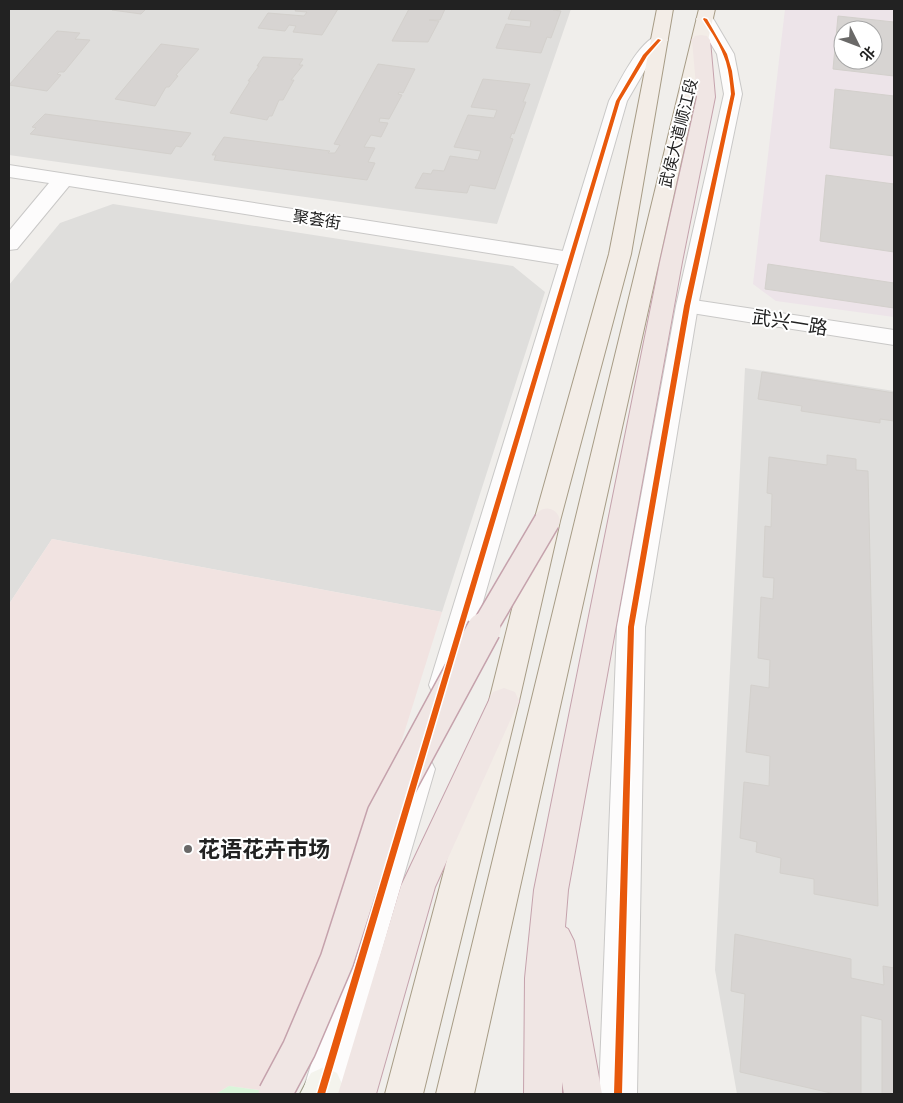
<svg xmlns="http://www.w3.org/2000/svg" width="903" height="1103" viewBox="0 0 903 1103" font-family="Commissioner,'Noto Sans SC',sans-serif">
<rect width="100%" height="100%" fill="#f0eeeb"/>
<!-- residential -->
<path fill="#dfdedc" d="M9,9H571L497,224L9,155Z
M113,204L513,266L545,292L442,612L52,539L9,604V285L60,223Z
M745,368L894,391V1094H737L715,970Z"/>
<!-- commercial -->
<path fill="#f1e3e1" d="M52,539L442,612L291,1094L229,1086L216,1094H9V604Z"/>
<!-- industrial -->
<path fill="#ede4e9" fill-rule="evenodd" d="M785,9H894V317L776,301L753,284ZM843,30H873V60H843Z"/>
<!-- park -->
<path fill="#daf5da" d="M229,1086L285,1094H216Z"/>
<!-- building -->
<path fill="#d7d4d2" stroke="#d3d0cc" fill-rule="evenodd" d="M114,9H146L141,14L112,10Z
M296,9H338L322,35L293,32L296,26L289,25L285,31L258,28L268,13L304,16L307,12L295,11Z
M409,9H445L440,20H429L439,21L428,42L392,41Z
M512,9H554L553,10L561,11L551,38L547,37L541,53L496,48L506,24L530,27L531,21L508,19Z
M838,16L894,22V76L833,69ZM843,30H873V60H843Z
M57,31L80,33L75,39L90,40L64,72H59L57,74L61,75L47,91L9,85Z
M161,44L199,49L176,75L178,76L169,87H166L155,106L115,99Z
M263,57L303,59L299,65H303L291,80H294L283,100H279L272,116H269L267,120L230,113L250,81H248L259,66H257Z
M378,64L415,69L403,93L399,92L398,94L402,95L389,119L380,118L379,122L388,123L381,137L371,135L364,147L375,148L368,162L375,163L367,180L214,160L216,155H212L224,137L330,151L328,153H335L340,145L334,144Z
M483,79L530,84L523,102H526L514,134L512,133L510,138L513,139L495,189L470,185L467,193L415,188L423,173L431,174L433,170L444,171L450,156L478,160L481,151L454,147L468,115L494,118L497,110L471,107Z
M835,89L894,96V156L830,148Z
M45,114L191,133L181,147L176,146L171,154L30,134L36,128L32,127Z
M826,175L894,184V252L820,241Z
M768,264L894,283V308L765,289Z
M762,372L894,393V421L880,419V423L801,411L802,406L758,399Z
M827,455L856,459V470L868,471L878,906L814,894V879L780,873L781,858L756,852L757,842L740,838L744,782L769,786L770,756L746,752L751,685L769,688L770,660L758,658L761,597L773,599L774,578L763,577L765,526L771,527L772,494L767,493L769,457L827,465Z
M735,934L851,959V978L884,985L883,966L894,968V1094H882V1020L861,1015V1094H835L740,1072L745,994L731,991Z"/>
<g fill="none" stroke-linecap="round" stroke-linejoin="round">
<!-- minor casing -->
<g stroke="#c9c8c7" stroke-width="2">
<path id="minor" d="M9,165L570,252L578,254L581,259L578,264L570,266L69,186L17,249L9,250V231L49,183L9,177Z
M687,299L894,330V345L679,311L676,306L679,301Z"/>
</g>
<!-- tertiary casing -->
<g stroke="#c9c8c7" stroke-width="2">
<path id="tertiary" d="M705,14L711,15L734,54L742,94L698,306L645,627L637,1094H599L617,627L676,306L724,94L717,54L696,19L699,15Z
M659,35L665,36L668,40L652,58L627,101L459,685L455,694L444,698L433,694L429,685L609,101C619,83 639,40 659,35Z
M419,755L430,759L435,769L340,1094H302L403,769L408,759Z"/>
</g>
<!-- secondary casing -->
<g stroke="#999a82" stroke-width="2">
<path id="secondary" d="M324,1067L337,1073L343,1086L340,1094H300L311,1073Z"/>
</g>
<!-- primary casing -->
<g stroke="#a79c86" stroke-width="2">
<path id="primary" d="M657,9H673L631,254L560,521L519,701L423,1094H385L489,701L534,521L609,254Z
M699,9H715L474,1094H436Z"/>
</g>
<!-- trunk casing -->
<g stroke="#c5a2ac" stroke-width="2">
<path id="trunk" d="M701,35L707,36L710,40L715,97L682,262L568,890L565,927L568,929L574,941L602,1094H564L562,1082V1094H524L525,978L534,890L660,262L697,97L692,40L695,36Z
M504,688L515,692L519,701L435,887L376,1094H338L401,886L493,692Z"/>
</g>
<!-- minor -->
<use href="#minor" fill="#fdfcfc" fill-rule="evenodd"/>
<!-- tertiary -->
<use href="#tertiary" fill="#fdfcfc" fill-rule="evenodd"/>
<!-- secondary -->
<use href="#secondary" fill="#f4f4ed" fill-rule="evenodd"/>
<!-- primary -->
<use href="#primary" fill="#f3ede7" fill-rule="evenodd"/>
<!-- trunk -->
<use href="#trunk" fill="#f0e6e4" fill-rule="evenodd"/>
<!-- trunk-bridge-far1 casing -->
<g stroke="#c5a2ac" stroke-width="28" stroke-linecap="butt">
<path id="trunk-bridge-far1" d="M483,630L547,521"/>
</g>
<!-- trunk-bridge casing -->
<g stroke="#c5a2ac" stroke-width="36" stroke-linecap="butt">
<path id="trunk-bridge" d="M275,1094L299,1049L337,960L384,814L484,629"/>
</g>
<!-- trunk-bridge-far1 -->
<use href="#trunk-bridge-far1" stroke="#f0e6e4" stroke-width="25"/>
<!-- trunk-bridge -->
<use href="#trunk-bridge" stroke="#f0e6e4" stroke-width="33"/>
<!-- cycleway casing -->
<g stroke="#fff" stroke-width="3">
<path id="cycleway" d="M704,18L707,19L727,54L732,71L735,94L690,306L634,627L622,1094H614L628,627L684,306L731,94C730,83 729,72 726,62C721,46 712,33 703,19Z
M658,39L661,40L647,56L620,101L325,1094H317L616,101L643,55Z"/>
</g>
<!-- cycleway -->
<use href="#cycleway" fill="#e8590c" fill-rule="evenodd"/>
</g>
<!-- markers -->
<circle fill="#6a6968" stroke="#fff" stroke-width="2" cx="188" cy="849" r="5"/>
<g text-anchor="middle" stroke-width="4" stroke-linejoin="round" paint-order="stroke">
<!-- far-street labels -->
<g font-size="16" fill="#222" stroke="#fff">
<text transform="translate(678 133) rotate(-76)" y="6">武侯大道顺江段</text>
<text transform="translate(317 219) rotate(9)" y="6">聚荟街</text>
</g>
<!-- street labels -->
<g font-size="19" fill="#222" stroke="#fff">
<text transform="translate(790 322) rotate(9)" y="7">武兴一路</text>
</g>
<!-- near-poi labels -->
<g font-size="22" font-weight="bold" fill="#222" stroke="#fff" text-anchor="start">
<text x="198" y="857">花语花卉市场</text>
</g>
</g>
<!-- border -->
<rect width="903" height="1103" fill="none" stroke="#222222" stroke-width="20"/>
<!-- north arrow -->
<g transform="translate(858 45) rotate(132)"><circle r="24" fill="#ffffff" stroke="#a7a7a7"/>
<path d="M0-4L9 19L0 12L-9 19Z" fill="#6a6968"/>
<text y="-8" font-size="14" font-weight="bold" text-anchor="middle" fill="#222222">北</text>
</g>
</svg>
